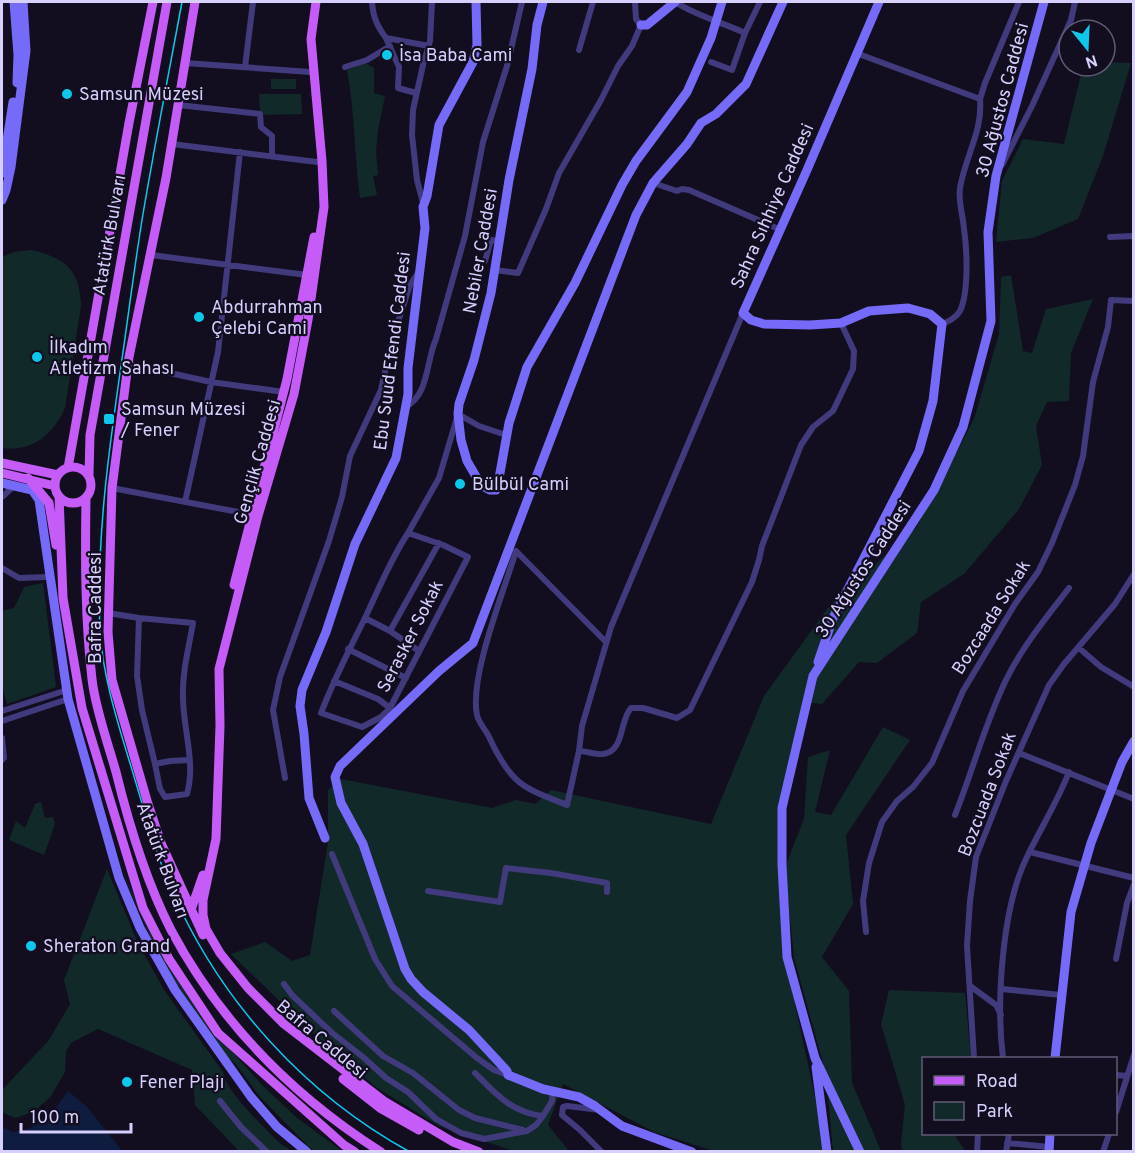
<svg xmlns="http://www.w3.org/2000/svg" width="1135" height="1153" viewBox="0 0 1135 1153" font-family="Overpass,sans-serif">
<rect width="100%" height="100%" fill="#120e20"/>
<!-- green -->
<path fill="#112929" d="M1105,62L1131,63L1103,156L1078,219L1033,238L996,242L1002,181L1023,139L1064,144L1083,66H1105Z
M366,63L374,68V93L385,96L378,130L376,151L378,175L373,176L377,195L360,198C354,155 355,112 347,70Z
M271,79H296V89H271Z
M259,94H301L302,114L260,115Z
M31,250C65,258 80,269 81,306L65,408C53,435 32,452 2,448V257L14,252Z
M1011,275L1023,351L1032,353L1046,309L1093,299L1071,353L1069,401L1047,402L1036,426L1042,465L1019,509L964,574L921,602L917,633L877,663L859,662L822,704L805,702L779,810L786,962L815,1097L823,1151H714L654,1132L563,1084L548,1125L569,1151H514L439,1126L377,1088L322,1042L231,954L265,942L292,961L310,955L328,842V790L341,779L492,808L516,800L535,804L551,790L711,824L764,696L830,605L916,528L974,419L999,334L1001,277Z
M43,583L56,687L7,704L2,686V611L14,608L24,587Z
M883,727L910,740L846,835L853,904L822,957L849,991L852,1083L881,1151H833L826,1074L794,958L785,867L804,819L808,757L830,750L815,812L831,815Z
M41,802L45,818L53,817L55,824L44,855L9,840L16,821L25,828L35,804Z
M107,869L138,943L164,990L223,1072C225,1091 267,1130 282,1145L288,1148L289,1151H239L195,1105L192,1070L98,1029L71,1043L66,1051L65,1072L51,1096L34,1112L15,1118L2,1112V1090L49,1040L70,1004L64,980Z
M122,872L159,946L214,1031L263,1086L296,1117L342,1151H315L308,1146L261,1098L234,1062L228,1058L176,983L154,945Z
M889,990L965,993L971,1058H924V1134H954L965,1151H902L901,1144L905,1105L881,1024Z"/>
<!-- water -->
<path fill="#0e1d3f" d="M68,1091L87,1107L122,1151H2V1127L13,1132L28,1129L51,1115Z"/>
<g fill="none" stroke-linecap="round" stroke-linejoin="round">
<!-- street -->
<path stroke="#413b7d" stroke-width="6" d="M372,2C373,17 377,26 386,38L429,46
M675,2C697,16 721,22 745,33
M386,38L399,67L398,88L416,93
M579,50L593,2
M856,53L980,99C983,131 965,157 960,188C958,202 963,215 964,229C967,249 969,292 960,311C956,318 949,321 942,324
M711,62L732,70L745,33L760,2
M185,63L310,72
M245,67L253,2
M345,67L367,60L390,46
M980,99L985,83L1019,2
M178,105L260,114L261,127L272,136V156
M172,144L317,162
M1002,165L1032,106L1071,20L1075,2
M653,183L677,191L682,189L689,190L781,230
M423,203L417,180L412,135L413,110L423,65L430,41L432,2
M1110,237L1134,236
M151,255L307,275
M485,261L491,240L500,241
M495,270L518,273L546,209L559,173L601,100L618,66L632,46L641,25L636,19L635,2
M129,364L211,382L284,392
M405,407C429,396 426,361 436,339L465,236L483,142L507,66L522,2
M112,488L254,515
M2,497L14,486
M185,502L218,352L240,152
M408,533L443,545L468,557L390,708L381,717L362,727L321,713C334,679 350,648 366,616C379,588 391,559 408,533Z
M408,533L439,478L458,414L479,426L506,435
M2,568L19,578L46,577L49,573
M108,613L139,618L193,623C189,647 182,672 183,697C183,729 196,763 187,794L165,797L160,789L155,764L170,761L189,760
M139,618L137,676L142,710L155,764
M365,618L390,631L419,651
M390,631L439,543
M606,642L516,551C504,591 469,677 477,715C479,724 487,731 490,739C511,784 523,788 567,805L579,751C586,751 596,755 603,754C625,751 619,721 631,708H643L677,718L690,710L752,582L759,560L762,546L801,445L813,427L833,411L853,369L854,351L841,323
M1079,648L1101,667L1134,687
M348,649L406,678
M334,681L378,699L390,708
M2,711L67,690
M2,721L68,699
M2,738L4,758L2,760
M579,751L582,726L611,627L743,313
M1019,753L1134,799
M285,778L273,710L280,677L329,541L342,497L350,456L381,390L392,340L410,285L418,273
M955,815C973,770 985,723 1006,680C1022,647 1046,618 1069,588
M1030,852L1134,878
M332,854L375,959L392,986L477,1058L494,1070L508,1075
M428,891L500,902L506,868L551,873L607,883V892
M866,932L863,901L869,863L882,822L897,801L913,787L932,763L963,691L1015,604L1038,572L1052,543L1075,485L1083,456L1093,382L1108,327L1111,300L1134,301
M1116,959L1127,903L1134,884
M284,984L292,995L331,1032L363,1057L386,1078L408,1092L436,1119L461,1133L484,1139L527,1131L536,1125L543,1116L552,1101L553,1090
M970,986L996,1005L1001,1015
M1002,989L1061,995
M334,1011L383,1056L413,1073L459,1110L475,1118L523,1130
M974,1058L967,946L970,901L976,857L1006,781L1049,685L1064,664L1115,604L1134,574
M1003,1058C996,1003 1002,909 1026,859C1040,829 1057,803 1069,772
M475,1073C496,1094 512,1113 543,1116
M1116,1075L1127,1076
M220,1101L241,1127L267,1152
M600,1110L567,1106L563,1107L562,1115L580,1130L602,1152
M1116,1112L1134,1055
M1007,1143L1049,1147
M977,1152L978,1134
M1006,1152L1009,1134
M1103,1152L1109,1134"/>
<!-- secondary -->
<path stroke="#766bf8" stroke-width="9" d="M14,2L18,55L17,83
M543,2L537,25L532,69L509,180L491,293L474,360L459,404L458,414L461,440L467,461L481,485L490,490H496L498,484L509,423L527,367L575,283L622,185L636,161L687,92L711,38L722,2
M641,25H647L675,2
M2,173L13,102
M2,200L6,190L11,167L26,51L23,2
M2,483L32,490L39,500L68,699L119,878L140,928L175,990L251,1097L277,1127L307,1152
M818,662L833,618L919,451L933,401L942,324L930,314L908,308L869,311L841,323L810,325L764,324L751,320L743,313L807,170L879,2
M325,838L309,798L304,734L300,706L302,690L326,632L355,544L396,458L408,394V368L425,228L423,207L427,196L439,125L473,62L477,45L476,2
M1055,1058L1071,912L1091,843L1122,762L1134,741
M816,1067L827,1152
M692,1152L622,1126L595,1106L579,1097L543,1089L508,1075L507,1071L469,1030L423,992L411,979L405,969L363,844L341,803L335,777L340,766L439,671L473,643L636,215L653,183L687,144L701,123L716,114L746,84L783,2
M860,1152L815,1058L787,957L782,865V808L813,676L934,490L963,427L991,321L988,232L996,176L1044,2
M1049,1152L1050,1134"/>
<!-- primary -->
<path stroke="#c55cf7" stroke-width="9" d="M195,2L166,178L129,357L112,488L108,632L112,680L148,804L161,843L203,935
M316,2L311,39L322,161L324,207L308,320L294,394L258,516L219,669L220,726L216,839L203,900V915L206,929L220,953L248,988L284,1024L384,1101L453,1142L479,1152
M2,463L58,475
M55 485a18 18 0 1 1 36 0a18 18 0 1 1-36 0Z
M68,468L129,123L153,2
M2,473L55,486
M89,475L90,435L167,2
M28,478L49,503L56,545
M59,496L63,598L82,708L143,908L169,959L218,1033L344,1145L355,1152
M86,498C85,559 85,619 92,679C95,708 108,743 116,772C129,825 146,881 171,930C220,1022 293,1096 381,1152
M234,585L287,379L314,237
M192,907L203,875
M343,1079L380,1108L419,1130"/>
<!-- tram -->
<path stroke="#0cc9ec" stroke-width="1.5" d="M182,2C169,72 155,143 143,214C135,262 129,311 122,359C109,449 96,539 100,631C103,679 119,727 133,773C145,813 156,855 173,893C221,1002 306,1095 410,1152"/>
</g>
<!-- markers -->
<g fill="#0cc9ec" stroke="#120e20" stroke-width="2">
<circle cx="387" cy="55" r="6"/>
<circle cx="67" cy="94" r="6"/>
<circle cx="199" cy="317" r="6"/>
<circle cx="37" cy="357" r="6"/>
<rect x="103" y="413" width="12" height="12" rx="3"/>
<circle cx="460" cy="484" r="6"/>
<circle cx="31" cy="946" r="6"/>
<circle cx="127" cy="1082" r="6"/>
</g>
<g text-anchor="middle" stroke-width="4.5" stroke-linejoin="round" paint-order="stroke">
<!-- poi labels -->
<g font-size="18" fill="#d7cffd" stroke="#120e20" text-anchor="start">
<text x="399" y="61">İsa Baba Cami</text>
<text x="79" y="100">Samsun Müzesi</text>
<text x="211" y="313">Abdurrahman<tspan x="211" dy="21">Çelebi Cami</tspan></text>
<text x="49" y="353">İlkadım<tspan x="49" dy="21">Atletizm Sahası</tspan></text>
<text x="121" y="415">Samsun Müzesi<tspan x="121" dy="21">/ Fener</tspan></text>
<text x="472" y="490">Bülbül Cami</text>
<text x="43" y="952">Sheraton Grand</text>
<text x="139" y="1088">Fener Plajı</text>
</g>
<!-- street labels -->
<g font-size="18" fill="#d7cffd" stroke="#120e20">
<text transform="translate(1002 100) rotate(-75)" y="6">30 Ağustos Caddesi</text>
<text transform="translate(772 206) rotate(-66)" y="6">Sahra Sıhhiye Caddesi</text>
<text transform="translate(109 235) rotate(-80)" y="6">Atatürk Bulvarı</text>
<text transform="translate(480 251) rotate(-80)" y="6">Nebiler Caddesi</text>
<text transform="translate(392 351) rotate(-83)" y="6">Ebu Suud Efendi Caddesi</text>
<text transform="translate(257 462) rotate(-74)" y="6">Gençlik Caddesi</text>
<text transform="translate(863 569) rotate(-57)" y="6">30 Ağustos Caddesi</text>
<text transform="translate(95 608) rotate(-90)" y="6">Bafra Caddesi</text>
<text transform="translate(991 617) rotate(-58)" y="6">Bozcaada Sokak</text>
<text transform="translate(410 636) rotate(-63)" y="6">Serasker Sokak</text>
<text transform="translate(987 794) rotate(-69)" y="6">Bozcuada Sokak</text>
<text transform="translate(163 860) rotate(70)" y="6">Atatürk Bulvarı</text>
<text transform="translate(322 1039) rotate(40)" y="6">Bafra Caddesi</text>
</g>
</g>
<!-- border -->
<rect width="1135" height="1153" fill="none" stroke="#d7cffd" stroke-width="6"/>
<!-- legend -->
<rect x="922" y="1057" width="195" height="78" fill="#120e20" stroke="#615b78" stroke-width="1.5"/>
<rect x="934" y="1076" width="30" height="9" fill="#c55cf7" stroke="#615b78" stroke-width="1.5"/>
<text x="976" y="1087" font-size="18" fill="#d7cffd">Road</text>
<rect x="934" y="1102" width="30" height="18" fill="#112929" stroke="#615b78" stroke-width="1.5"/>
<text x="976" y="1117" font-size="18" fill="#d7cffd">Park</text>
<!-- north arrow -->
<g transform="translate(1087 48) rotate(162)"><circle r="28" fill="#120e20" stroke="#615b78" stroke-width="1.5"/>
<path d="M0-4.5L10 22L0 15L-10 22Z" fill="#0cc9ec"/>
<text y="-9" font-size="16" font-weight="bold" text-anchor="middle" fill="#d7cffd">N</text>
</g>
<!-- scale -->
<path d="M21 1123v9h110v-9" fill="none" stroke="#d7cffd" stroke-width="3"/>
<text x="30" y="1123" font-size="18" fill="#d7cffd" stroke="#120e20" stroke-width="4.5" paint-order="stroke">100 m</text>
</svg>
